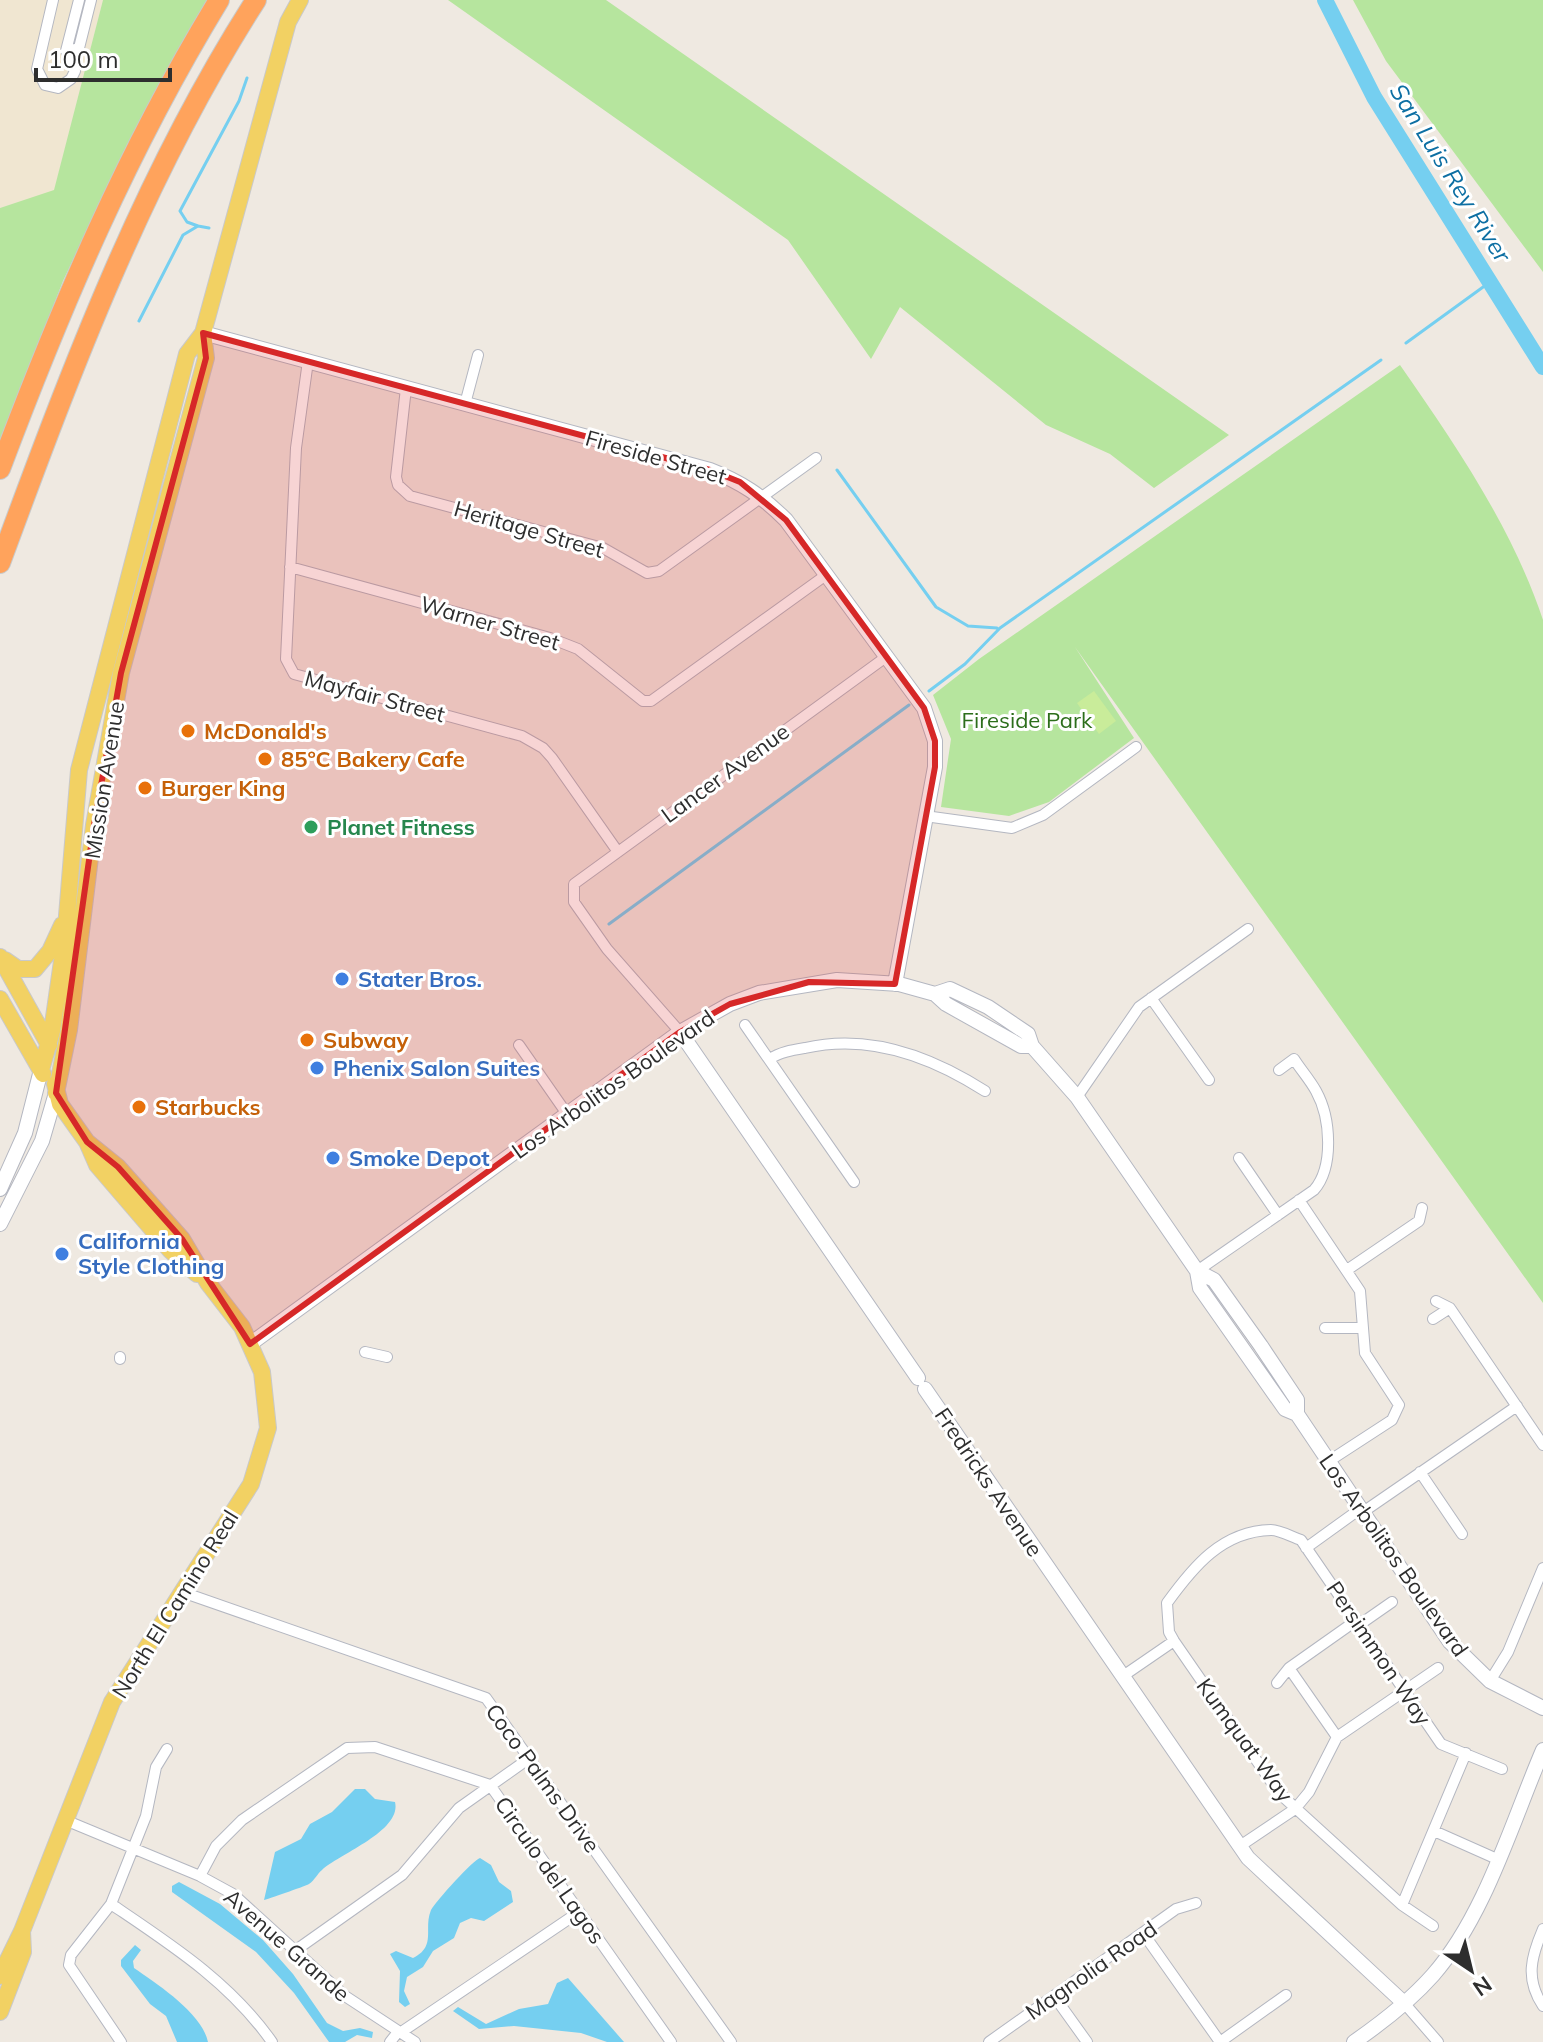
<svg xmlns="http://www.w3.org/2000/svg" width="1543" height="2042" viewBox="0 0 1543 2042" font-family="Mulish,sans-serif">
<rect width="100%" height="100%" fill="#efe9e1"/>
<!-- education -->
<path fill="#f0e6d1" d="M0,0H103L54,191L0,208Z"/>
<!-- green -->
<path fill="#b6e59e" d="M103,0H209L127,145L63,281L0,444V208L54,190Z
M448,0H606L1229,435L1154,488L1110,454L1046,425L900,307L871,359L788,240Z
M1353,0H1543V272L1386,61Z
M1400,365C1455,444 1512,527 1543,620V1303L1075,647L1134,738L1049,802L1009,816L941,807L951,739L933,695L979,659Z"/>
<!-- pitch -->
<path fill="#c9ec9a" d="M1094,691L1116,721L1099,734L1077,703Z"/>
<!-- water -->
<path fill="#75cff0" d="M355,1789H365L375,1799L395,1802C402,1831 339,1854 322,1870C317,1874 315,1880 309,1884C303,1887 268,1899 264,1900L275,1852L301,1839L310,1824L332,1812Z
M480,1858L491,1865L499,1882L511,1891L513,1902L484,1921L471,1918L460,1923L454,1938L433,1951L423,1967L407,1977L404,1991L410,2004L405,2007L399,2002L400,1971L390,1954L396,1951L413,1958C437,1946 423,1929 431,1910C436,1901 474,1859 480,1858Z
M179,1882L220,1904L263,1940L293,1974L327,2023L343,2031L360,2028L373,2032L372,2038L357,2035L345,2042H329L294,1993L256,1952L172,1892V1886Z
M135,1945L141,1950L133,1961L134,1968C157,1984 202,2013 208,2042H177L166,2016L150,2004L121,1966V1960Z
M568,1978L624,2042H607L581,2033L514,2026L479,2029L453,2011L458,2007L486,2024L519,2009L548,2004L557,1983Z"/>
<g fill="none" stroke-linecap="round" stroke-linejoin="round">
<!-- stream -->
<path stroke="#75cff0" stroke-width="3" d="M198,226L187,222L180,211L239,101L247,78
M139,321L183,235L198,226L209,228
M1406,343L1490,282
M837,470L936,607L968,626L997,628
M929,691L965,664L1000,628L1381,360
M609,924L909,705"/>
<!-- river -->
<path stroke="#75cff0" stroke-width="16" d="M1325,0L1374,97L1543,367"/>
<!-- street casing -->
<g stroke="#b4b7c1" stroke-width="12">
<path id="street" d="M53,0L37,69L45,85L58,88L71,79L75,71L66,51L79,0
M66,51L79,48L91,0
M308,361L296,448L286,659L294,674L522,736L543,748L552,758L618,852
M406,388L396,477L398,485L410,496L603,548L647,573L659,571L816,458
M465,404L478,355
M290,567L550,638L578,649L643,701H651L826,575
M925,816L1012,828L1043,815L1136,747
M1151,998L1209,1080
M745,1025L854,1182
M680,1032L607,949L574,902V884L886,657
M519,1045L567,1114
M770,1059C780,1052 793,1050 805,1048C869,1033 932,1057 985,1091
M1077,1097L1139,1007L1248,929
M1239,1158L1278,1215
M1299,1200L1360,1291L1365,1353L1399,1405L1392,1420L1329,1461
M1347,1270L1419,1221L1422,1208
M1197,1271L1314,1190C1334,1167 1331,1118 1316,1091C1310,1080 1301,1070 1294,1059L1279,1070
M1436,1301L1450,1308L1543,1445
M1433,1319L1450,1308
M1325,1328H1361
M365,1352L387,1357
M120,1359V1357
M1420,1472L1462,1534
M1363,1512L1517,1406
M1306,1548L1360,1509
M182,1592L486,1698L731,2042
M1359,1625L1392,1602
M1289,1668L1337,1737
M1123,1676L1174,1641
M1490,1681L1508,1652L1543,1568
M1277,1683L1289,1668L1357,1620
M65,1820L200,1876L233,1894L345,1996L415,2042
M1434,1831L1497,1859
M1240,1846L1295,1809L1309,1792L1337,1737L1438,1668
M200,1876L216,1846L242,1820L347,1748L375,1747L490,1785L671,2042
M111,1904C170,1944 230,1982 272,2042
M1402,1905L1466,1753
M1433,1926L1402,1905L1279,1793L1174,1641L1169,1632L1167,1603C1193,1567 1222,1531 1271,1530C1280,1530 1292,1537 1301,1540L1441,1744L1502,1769
M1543,1929C1531,1957 1525,1979 1543,2006
M1143,1933L1220,2042
M296,1950L402,1875L459,1808L531,1757
M1054,1996L1087,2042
M1405,2004L1438,2042
M400,2033L579,1912
M121,2042L69,1965L71,1955L111,1904L146,1816L156,1767L167,1749
M390,2042L398,2032
M989,2042L1176,1909L1196,1903
M1220,2042L1286,1995"/>
</g>
<!-- secondary casing -->
<g stroke="#b4b7c1" stroke-width="16">
<path id="secondary" d="M203,333L710,470C741,482 762,496 786,520L924,708L935,741V767L895,984
M935,994L950,989L988,1007L1028,1034L1032,1046L1077,1097L1197,1271L1200,1288L1285,1409L1297,1414
M680,1032L918,1378
M0,1189L25,1133L41,1070
M0,1224L42,1141L56,1093
M1197,1271L1214,1280L1261,1346L1297,1400V1414L1450,1642L1490,1681L1543,1708
M250,1344L680,1032L730,1004L759,993L837,980L899,984L935,994L946,1004L1021,1046H1032
M925,1389L1248,1858L1405,2004
M1354,2042C1383,2022 1410,2001 1433,1975C1485,1916 1512,1822 1543,1750"/>
</g>
<!-- primary casing -->
<g stroke="#c9c9c9" stroke-width="18">
<path id="primary" d="M0,957L49,1045
M5,960L18,969H35L50,951L62,925
M0,999L43,1074
M41,1070L52,1031L65,940L79,770L187,354L203,333
M55,1084L60,1104L87,1142L97,1165L170,1250L197,1274
M56,1093L69,1030L94,825L121,673L206,358L203,333L288,22L300,0
M0,1976L22,1931L112,1702L251,1484L268,1428L262,1372L242,1327L208,1283L182,1239L118,1167L87,1142
M0,2012L23,1952L22,1931"/>
</g>
<!-- highway casing -->
<g stroke="#c9c9c9" stroke-width="22">
<path id="highway" d="M0,469C62,304 127,151 219,0
M0,563C72,368 143,176 256,0"/>
</g>
<!-- street -->
<use href="#street" stroke="#fff" stroke-width="10"/>
<!-- secondary -->
<use href="#secondary" stroke="#fff" stroke-width="14"/>
<!-- primary -->
<use href="#primary" stroke="#f2d163" stroke-width="16"/>
<!-- highway -->
<use href="#highway" stroke="#ffa35c" stroke-width="20"/>
</g>
<!-- marked area -->
<path fill="#d62828" fill-opacity="0.2" stroke="#d62828" stroke-width="6" stroke-linejoin="round" d="M203,333L710,470L740,482L786,520L924,708L935,741V767L895,984L809,982L730,1004L680,1032L250,1344L182,1239L118,1167L87,1142L56,1093L94,825L121,673L206,358Z"/>
<!-- markers -->
<g fill="#e8710a" stroke="#fff" stroke-width="3">
<circle cx="188" cy="731" r="8"/>
<circle cx="265" cy="759" r="8"/>
<circle cx="145" cy="788" r="8"/>
<circle cx="307" cy="1040" r="8"/>
<circle cx="139" cy="1107" r="8"/>
</g>
<circle fill="#2e9e5b" stroke="#fff" stroke-width="3" cx="311" cy="827" r="8"/>
<g fill="#3f7fe0" stroke="#fff" stroke-width="3">
<circle cx="342" cy="979" r="8"/>
<circle cx="317" cy="1068" r="8"/>
<circle cx="333" cy="1158" r="8"/>
<circle cx="62" cy="1254" r="8"/>
</g>
<g text-anchor="middle" stroke-width="6" stroke-linejoin="round" paint-order="stroke">
<!-- street labels -->
<g font-size="22" fill="#2e2e2e" stroke="#fff">
<text transform="translate(656 457) rotate(16)" y="8">Fireside Street</text>
<text transform="translate(529 529) rotate(16)" y="8">Heritage Street</text>
<text transform="translate(490 623) rotate(16)" y="8">Warner Street</text>
<text transform="translate(375 696) rotate(15)" y="8">Mayfair Street</text>
<text transform="translate(725 773) rotate(-36)" y="8">Lancer Avenue</text>
<text transform="translate(104 780) rotate(-81)" y="8">Mission Avenue</text>
<text transform="translate(613 1084) rotate(-35)" y="8">Los Arbolitos Boulevard</text>
<text transform="translate(989 1482) rotate(56)" y="8">Fredricks Avenue</text>
<text transform="translate(1394 1555) rotate(55)" y="8">Los Arbolitos Boulevard</text>
<text transform="translate(175 1604) rotate(-58)" y="8">North El Camino Real</text>
<text transform="translate(1379 1653) rotate(56)" y="8">Persimmon Way</text>
<text transform="translate(1245 1740) rotate(54)" y="8">Kumquat Way</text>
<text transform="translate(543 1778) rotate(54)" y="8">Coco Palms Drive</text>
<text transform="translate(550 1870) rotate(55)" y="8">Circulo del Lagos</text>
<text transform="translate(287 1945) rotate(41)" y="8">Avenue Grande</text>
<text transform="translate(1091 1970) rotate(-35)" y="8">Magnolia Road</text>
</g>
<!-- park labels -->
<g font-size="22" fill="#2c6e1b" stroke="#fff">
<text x="1027" y="728">Fireside Park</text>
</g>
<!-- food labels -->
<g font-size="22" font-weight="bold" fill="#c56008" stroke="#fff" text-anchor="start">
<text x="204" y="739">McDonald's</text>
<text x="281" y="767">85°C Bakery Cafe</text>
<text x="161" y="796">Burger King</text>
<text x="323" y="1048">Subway</text>
<text x="155" y="1115">Starbucks</text>
</g>
<!-- leisure labels -->
<g font-size="22" font-weight="bold" fill="#27864d" stroke="#fff" text-anchor="start">
<text x="327" y="835">Planet Fitness</text>
</g>
<!-- shop labels -->
<g font-size="22" font-weight="bold" fill="#366cbe" stroke="#fff" text-anchor="start">
<text x="358" y="987">Stater Bros.</text>
<text x="333" y="1076">Phenix Salon Suites</text>
<text x="349" y="1166">Smoke Depot</text>
<text x="78" y="1249">California<tspan x="78" dy="25">Style Clothing</tspan></text>
</g>
<!-- water labels -->
<g font-size="24" font-style="italic" fill="#0d6fa3" stroke="#fff">
<text transform="translate(1450 173) rotate(58)" y="8">San Luis Rey River</text>
</g>
</g>
<!-- north arrow -->
<g transform="translate(1471 1970) rotate(145)" stroke="#ffffff" stroke-width="6" paint-order="stroke">
<path d="M0-6L14 30L0 20L-14 30Z" fill="#2e2e2e"/>
<text y="-12" font-size="22" font-weight="bold" text-anchor="middle" fill="#2e2e2e">N</text>
</g>
<!-- scale -->
<path d="M36 68v12h134v-12" fill="none" stroke="#2e2e2e" stroke-width="4"/>
<text x="48" y="68" font-size="24" fill="#2e2e2e" stroke="#ffffff" stroke-width="6" paint-order="stroke">100 m</text>
</svg>
